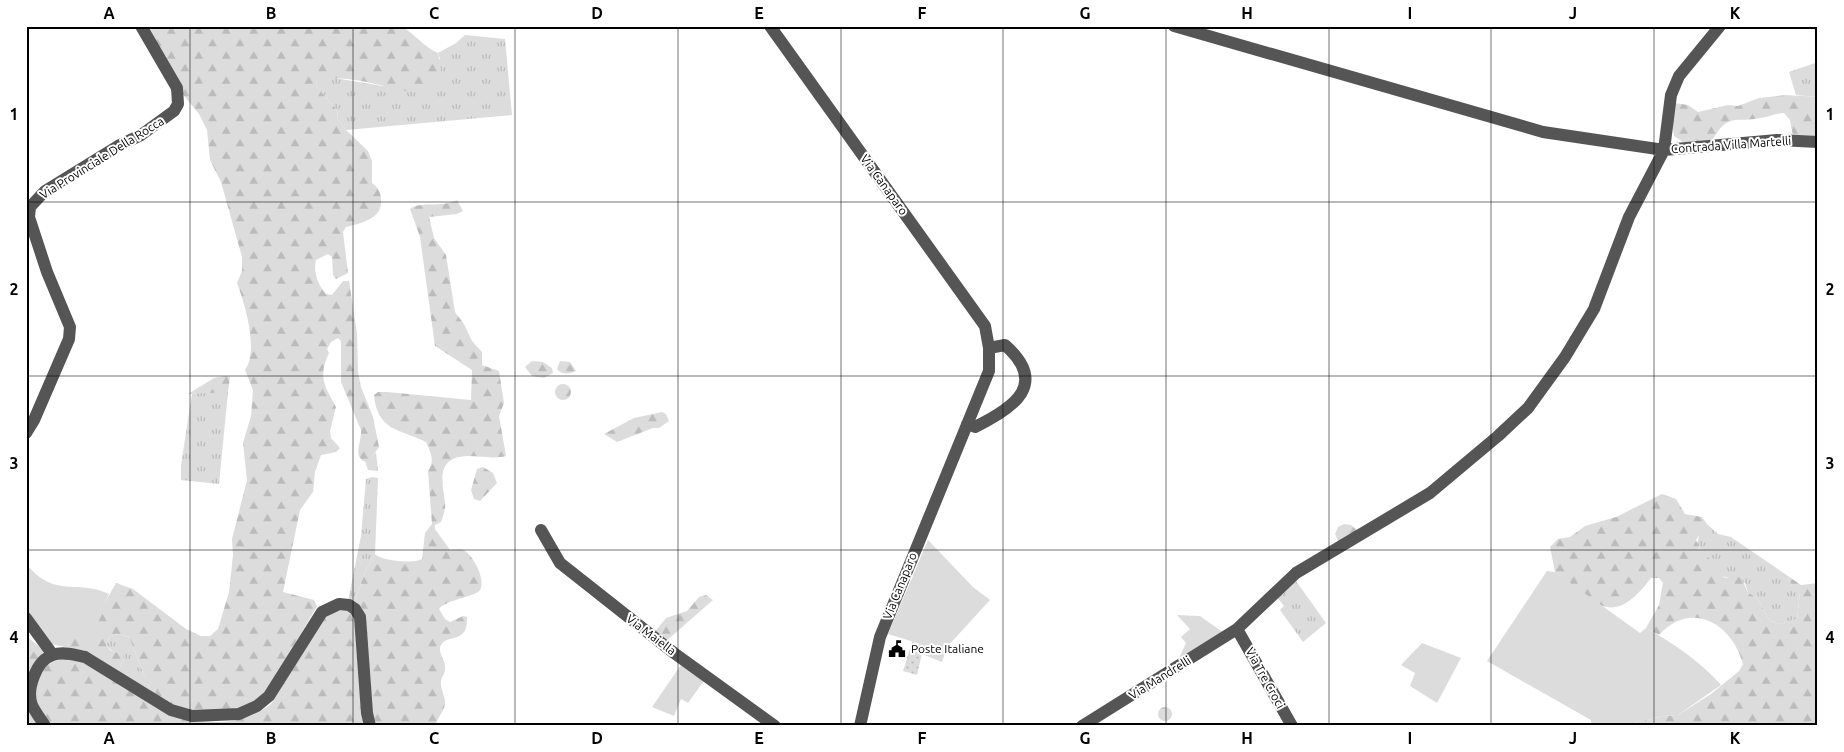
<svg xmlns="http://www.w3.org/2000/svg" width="1844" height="752" viewBox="0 0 1844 752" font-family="Ubuntu,sans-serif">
<defs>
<pattern id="grass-tufts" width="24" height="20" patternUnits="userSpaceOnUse" patternTransform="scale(1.25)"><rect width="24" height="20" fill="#dcdcdc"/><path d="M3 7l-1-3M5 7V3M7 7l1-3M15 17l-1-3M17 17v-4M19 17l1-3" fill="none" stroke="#bbb"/></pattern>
<pattern id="forest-firs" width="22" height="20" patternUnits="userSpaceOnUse" patternTransform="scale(1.25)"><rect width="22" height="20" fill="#dcdcdc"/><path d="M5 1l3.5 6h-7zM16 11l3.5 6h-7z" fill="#bbb"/></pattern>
<pattern id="park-dots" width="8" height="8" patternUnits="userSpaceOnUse" patternTransform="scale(1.25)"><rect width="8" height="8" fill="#dcdcdc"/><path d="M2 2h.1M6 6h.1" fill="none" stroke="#bbb" stroke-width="1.8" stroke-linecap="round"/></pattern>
</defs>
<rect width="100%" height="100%" fill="#fff"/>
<!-- grass -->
<path fill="url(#grass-tufts)" d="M465,35L505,39L512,115L346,130L338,120L337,110L316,86L317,79L328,77L383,86L440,59L438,53L456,43Z
M1818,62V95L1816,97L1796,95L1789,72Z
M213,391L228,392L219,484L181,480V465L192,394Z
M376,452L378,471L368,470L365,461H368Z
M372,477L378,478L375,554L365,572L354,603L348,601L361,536L366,479Z
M1707,524L1718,534L1731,537L1788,576L1791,585L1800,592L1797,619L1780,624L1771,621C1763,612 1761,597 1748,593L1745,583L1722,576C1717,562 1704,557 1697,544L1700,532Z
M1296,581L1326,623L1303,642L1280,610L1284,606L1277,597Z
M119,634L129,637L150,690L117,672L124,659C119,652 111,652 106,645L110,636Z"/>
<!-- forest -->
<path fill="url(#forest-firs)" d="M144,26H401C415,34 424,47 438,53L441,70L435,86C412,98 397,88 375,84C357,80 335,76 317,80L316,86L337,110L338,120L346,130L368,151L372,161V183C379,188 381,193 381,201C382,219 361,223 346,227L343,232L348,273L336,279L333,275L332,257L328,254L316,260C313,272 318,285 326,294L332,295L343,281H349L357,333L358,372L361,387L373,417L379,447L368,462L363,461C353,453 362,442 361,430L341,382V341L338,338L331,342L327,349L329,353C318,377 324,385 336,407L330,431L331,438L340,448L336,452L321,455L315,472L313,492L300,510L283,592L314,600L317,606L266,693L243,709L207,714L169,706L150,690L129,637L119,634L110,636L106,645L110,650L123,655L124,659L117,672L70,648L67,643L73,637L79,638L99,619L103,606L116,583L133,589L186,629L201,636H210L218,629L229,592L233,555L232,539L247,480L243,443L251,416L253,390L245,370C259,351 245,304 237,283L242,271V257L221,182L210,160L207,130L199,114L181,92Z
M1786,95L1816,97L1818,95V138L1793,136L1790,120L1784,113C1776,113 1769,117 1761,118C1735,123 1728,112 1712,141L1683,142L1674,136L1672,122L1674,103L1688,105L1698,112L1728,105L1738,106L1759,98Z
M457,200L463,211L457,214L429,217L434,238L446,255L455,312L464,324L472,341L482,352V365L499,371L504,403L499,416L506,456C490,460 474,454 459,457C436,462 443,485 445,503C446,509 443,516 441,522L435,525V529L450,550C456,550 460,548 465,551C474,557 486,580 480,590C475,597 447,599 439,609L445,619L450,622L463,616L467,617C468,645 447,633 441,645C437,652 445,659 445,667C446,673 442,676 441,681C440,689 446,698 445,704C444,711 437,719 435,726H374L362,608L354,603L365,572L375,554C381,561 414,564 422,559L425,533L432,524L428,471C435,461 431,453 426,442C400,429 377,431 374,395L378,392H387L471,400L472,370L435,346L420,237L410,209C418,201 443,208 457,200Z
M532,361L543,362L552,368L553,373L544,378L532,376L525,367Z
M560,361L570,362L576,371C570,374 561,375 557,369Z
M225,376L230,377L228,392L188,394L214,378Z
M555 392a8 8 0 1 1 16 0a8 8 0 1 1-16 0Z
M662,412L666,414L669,421L659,428H653L617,442L604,434L634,418Z
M483,467L493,473L497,483L480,501L474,499L471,490L477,469Z
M1662,494L1676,499L1685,514L1702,517L1707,524L1696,540L1699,548L1720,569L1722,576L1726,578L1741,577L1748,593C1761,597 1763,612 1771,621L1780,624L1797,619L1800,593L1791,585L1788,576L1801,585L1818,583V711L1816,726H1632L1634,723L1663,716L1678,715L1711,694L1739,671L1743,664C1732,623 1691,600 1659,635L1646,628L1659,605L1663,583L1659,578H1651C1611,631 1596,602 1555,572L1550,547L1558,539L1570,537L1585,526L1616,517Z
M1344,524L1351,525L1358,531L1339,543L1335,534L1338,527Z
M706,595L713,600L665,642L653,634L666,618L687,611L699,597Z
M347,610L356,618L367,726H49L34,702C39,672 40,662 72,657L195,720C221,725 250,721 271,704L329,611Z
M26,636L44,650L28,683L42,726H26Z
M1158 714a7 7 0 1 1 14 0a7 7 0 1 1-14 0Z"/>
<!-- park -->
<path fill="url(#park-dots)" d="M912,642L924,645L917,675L903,671Z"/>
<!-- garden -->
<path fill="#dcdcdc" d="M928,540L973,587L990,600L947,647L942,662L922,654L924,645L888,634Z
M26,564C57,600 75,578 109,594C101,609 99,627 90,641L73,638L67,643L70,648L51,644L26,611Z
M1547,571L1555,572L1640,633L1646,628C1673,643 1701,662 1721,685L1678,715L1663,716L1634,723L1632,726H1591V720L1487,661Z
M1177,615L1200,616L1224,633L1178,660L1186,643L1181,637L1190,629Z
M1422,643L1461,658L1437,703L1410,686L1415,673L1401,665Z
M683,662L706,678L688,703L681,699L674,716L652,707Z"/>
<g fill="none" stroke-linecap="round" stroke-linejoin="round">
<!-- minor -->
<path stroke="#555" stroke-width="12" d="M770,26L985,326L989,348V371L880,637L860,726
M1174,26L1543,132L1664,150L1777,140L1818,142
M967,424L975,427C1014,408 1049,384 1005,345L989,348
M26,433L34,420L69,339L70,327L47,272L29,217L30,207L45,191L118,146L141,135L174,111L178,104L177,88L141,26
M541,530L560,563L674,653L775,726
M26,618L53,655
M1237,629L1292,726
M45,726C41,719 35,712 32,705C26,690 36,660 53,655C63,651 75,655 85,657L171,710L192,716L239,714L257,706L269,696L322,612L339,604L349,605L355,609L360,617L367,713L370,726
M1082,726L1237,629L1296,573L1430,493L1498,436L1528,408L1565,357L1594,309L1629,217L1664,150L1671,95L1679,76L1720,26"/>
</g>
<!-- grid -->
<path fill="none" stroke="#000" stroke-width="1" stroke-opacity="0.55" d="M190,26V726M353,26V726M515,26V726M678,26V726M841,26V726M1003,26V726M1166,26V726M1329,26V726M1491,26V726M1654,26V726M26,202H1818M26,376H1818M26,550H1818"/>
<!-- icons -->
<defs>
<g id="civic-bare" transform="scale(1.35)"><path d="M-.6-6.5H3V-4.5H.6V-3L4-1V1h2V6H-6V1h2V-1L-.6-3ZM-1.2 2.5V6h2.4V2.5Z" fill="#000" stroke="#fff" stroke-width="2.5" paint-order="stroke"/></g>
</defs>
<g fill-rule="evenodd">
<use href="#civic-bare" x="897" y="649"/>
</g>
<g text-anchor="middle" stroke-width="4" stroke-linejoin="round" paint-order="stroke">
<!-- street labels -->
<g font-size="12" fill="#000" stroke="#fff">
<text transform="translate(1731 145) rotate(-4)" y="4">Contrada Villa Martelli</text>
<text transform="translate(102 158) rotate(-32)" y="4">Via Provinciale Della Rocca</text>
<text transform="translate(884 185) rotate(54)" y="4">Via Canaparo</text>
<text transform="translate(900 586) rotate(-68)" y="4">Via Canaparo</text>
<text transform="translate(651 635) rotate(37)" y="4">Via Maiella</text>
<text transform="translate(1160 678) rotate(-32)" y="4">Via Mandrelli</text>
<text transform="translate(1265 678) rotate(61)" y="4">Via Tre Croci</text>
</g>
<!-- poi labels -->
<g font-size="12" fill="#000" stroke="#fff" text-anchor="start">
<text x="911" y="653">Poste Italiane</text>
</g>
</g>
<!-- border -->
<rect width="1844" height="752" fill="none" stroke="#ffffff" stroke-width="55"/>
<rect x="28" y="28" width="1788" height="696" fill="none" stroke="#000" stroke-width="2"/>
<g font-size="16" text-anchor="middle" font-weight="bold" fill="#000">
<text x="109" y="19">A</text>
<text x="271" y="19">B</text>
<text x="434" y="19">C</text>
<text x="597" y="19">D</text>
<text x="759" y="19">E</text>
<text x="922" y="19">F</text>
<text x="1085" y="19">G</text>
<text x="1247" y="19">H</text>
<text x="1410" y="19">I</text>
<text x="1573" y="19">J</text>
<text x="1735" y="19">K</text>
<text x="14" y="120">1</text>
<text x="1830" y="120">1</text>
<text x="14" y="295">2</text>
<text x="1830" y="295">2</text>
<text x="14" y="469">3</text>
<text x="1830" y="469">3</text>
<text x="14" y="643">4</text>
<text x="1830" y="643">4</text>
<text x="109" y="744">A</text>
<text x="271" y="744">B</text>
<text x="434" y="744">C</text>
<text x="597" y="744">D</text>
<text x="759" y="744">E</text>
<text x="922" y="744">F</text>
<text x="1085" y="744">G</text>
<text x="1247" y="744">H</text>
<text x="1410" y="744">I</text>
<text x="1573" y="744">J</text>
<text x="1735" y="744">K</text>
</g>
</svg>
